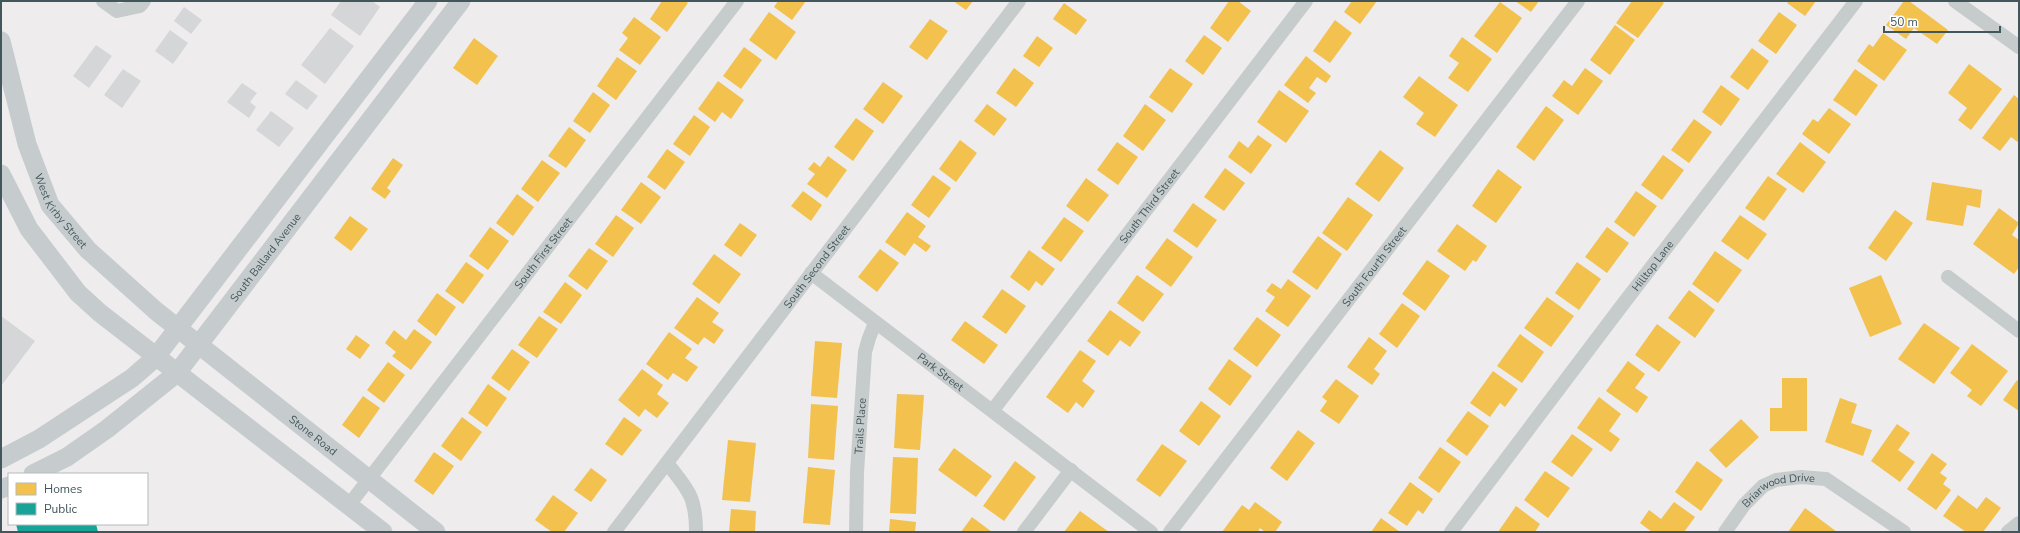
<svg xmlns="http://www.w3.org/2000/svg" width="2020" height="533" viewBox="0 0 2020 533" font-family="'Nunito Sans',sans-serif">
<rect width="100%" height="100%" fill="#eeeced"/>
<!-- homes -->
<path fill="#f2c14e" d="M662,1H685L688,3L667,32L650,19Z
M778,1H806L792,20L774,7Z
M953,1H973L966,10Z
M1229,1H1238L1251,11L1228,42L1210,28Z
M1352,1H1377L1360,24L1344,12Z
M1515,1H1539L1531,12Z
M1632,1H1661L1664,3L1638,38L1616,23Z
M1789,1H1816L1805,16L1787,3Z
M1904,1H1909L1948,30L1937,44L1914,28L1906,39L1886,25Z
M1500,2L1522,18L1497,53L1474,36Z
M1064,3L1087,20L1076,35L1053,19Z
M769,12L796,32L776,60L749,40Z
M1779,12L1797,25L1776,54L1758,41Z
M634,17L661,37L640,65L619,50L628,38L622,33Z
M930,19L948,31L927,60L909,47Z
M1335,20L1352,33L1330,63L1313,51Z
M1615,25L1635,40L1610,75L1590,60Z
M1883,33L1907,50L1884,81L1857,61L1869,44L1873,47Z
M1204,35L1222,48L1203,75L1185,61Z
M1037,36L1053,48L1039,67L1023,56Z
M1462,37L1492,59L1468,92L1448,78L1459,63L1449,56Z
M474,38L498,56L477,85L453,68Z
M744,47L762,60L741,89L723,76Z
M1752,48L1769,61L1748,90L1730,77Z
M1306,56L1331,76L1326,83L1317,77L1309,88L1316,93L1308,103L1284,85Z
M617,57L637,71L616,100L597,86Z
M1969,64L2002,89L1971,130L1958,120L1967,108L1948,93Z
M1014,68L1034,83L1016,107L996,93Z
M1170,68L1193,84L1172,113L1149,97Z
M1585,68L1603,81L1578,115L1552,96L1564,80L1572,86Z
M1855,69L1878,85L1856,116L1833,100Z
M1419,76L1458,105L1435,137L1416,124L1424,113L1403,97Z
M718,81L744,100L731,119L722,112L715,122L698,109Z
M883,82L903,96L883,124L863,109Z
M1721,85L1740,99L1721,126L1702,112Z
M1279,90L1309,111L1286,143L1257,122Z
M593,92L610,105L590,133L573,121Z
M2014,95L2019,99V143L2011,137L2000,151L1982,138Z
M987,104L1007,119L994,136L974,121Z
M1145,104L1166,120L1143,151L1123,136Z
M1546,106L1564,120L1534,161L1516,147Z
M1829,108L1851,124L1829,154L1802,134L1813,119L1818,122Z
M694,115L710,127L690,156L673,144Z
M856,118L874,131L853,161L834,147Z
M1694,119L1712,132L1689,163L1671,150Z
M569,127L586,140L566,168L548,156Z
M1258,135L1272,145L1251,174L1228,157L1239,141L1248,148Z
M960,140L977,153L956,182L939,169Z
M1117,142L1138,157L1118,185L1097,170Z
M1800,142L1826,162L1803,193L1776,174Z
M667,149L685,162L665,190L647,177Z
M1380,150L1404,168L1379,202L1355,184Z
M1663,155L1684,170L1662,200L1641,185Z
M828,156L847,170L827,198L807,184L815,174L808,169L814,162L820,167Z
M393,158L403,165L387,188L391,191L385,199L371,189Z
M542,160L560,173L538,202L521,189Z
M1225,168L1245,183L1224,211L1204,197Z
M1498,169L1522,187L1496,223L1472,206Z
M933,175L951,188L929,218L911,205Z
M1768,176L1787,189L1764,221L1745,208Z
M1086,178L1109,195L1088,222L1066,206Z
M641,182L661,197L641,224L621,210Z
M1932,182L1982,190L1980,208L1967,205L1963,226L1926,220Z
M803,191L822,205L811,221L791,206Z
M1636,191L1657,206L1634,237L1614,222Z
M517,194L534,207L513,236L496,223Z
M1348,197L1373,215L1347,251L1322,233Z
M1193,203L1217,220L1197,248L1173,231Z
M1999,208L2019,223L2012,235L2019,240V267L2014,274L1973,244Z
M1895,210L1913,223L1886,261L1868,248Z
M907,212L926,226L918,237L931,246L926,252L914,243L905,256L885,242Z
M616,215L634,228L613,257L595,244Z
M1740,215L1767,234L1748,260L1721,241Z
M350,216L368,229L351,251L334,238Z
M1064,217L1084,231L1061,262L1041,248Z
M740,223L757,235L741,257L724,245Z
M1457,224L1487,246L1476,262L1473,260L1465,271L1437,251Z
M490,227L509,241L488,270L469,256Z
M1607,227L1629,243L1607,273L1585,257Z
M1318,236L1342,254L1317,290L1292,272Z
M1167,238L1193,257L1171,287L1145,268Z
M589,248L608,261L587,290L568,276Z
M880,249L899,263L877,292L858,277Z
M1029,250L1055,269L1042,286L1036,281L1029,291L1010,277Z
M1715,251L1742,270L1718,303L1692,284Z
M714,254L741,274L719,304L692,284Z
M1427,260L1450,276L1425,311L1402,294Z
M466,262L484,275L463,304L445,291Z
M1577,262L1601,279L1579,310L1555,293Z
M1137,275L1164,294L1143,322L1117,303Z
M1881,275L1902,324L1870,337L1849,288Z
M1288,279L1311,296L1288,327L1265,311L1275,297L1266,291L1272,283L1281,289Z
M565,282L582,295L561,324L543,312Z
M1002,289L1026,306L1006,334L982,317Z
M1689,290L1715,310L1695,338L1668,318Z
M437,293L456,307L436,336L417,321Z
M697,297L719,313L712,322L724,330L714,344L704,337L698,345L674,328Z
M1547,297L1574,316L1551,347L1524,328Z
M1402,303L1420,316L1397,348L1379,334Z
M1110,310L1141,332L1130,347L1120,340L1108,356L1087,341Z
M539,316L558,329L537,358L518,345Z
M1257,317L1281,335L1257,367L1233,349Z
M965,321L998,345L984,364L951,340Z
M1924,323L1960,348L1934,384L1898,359Z
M1657,324L1681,342L1659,372L1635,355Z
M414,329L432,342L411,370L392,356L396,352L385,343L394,330L406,340Z
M669,332L692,349L685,358L698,367L687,382L673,373L668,380L646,364Z
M1520,334L1544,352L1522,383L1497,366Z
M356,335L370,345L360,359L346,349Z
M1369,337L1387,351L1374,369L1380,374L1372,385L1347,367Z
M815,341L842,343L837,398L811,396Z
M1972,344L2008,371L1981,406L1967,396L1972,390L1950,373Z
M512,349L530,362L509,391L491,378Z
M1080,350L1096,361L1082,381L1095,391L1083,408L1076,402L1068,413L1046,397Z
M1229,359L1252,376L1230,406L1208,389Z
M1628,361L1645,374L1635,388L1648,397L1637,413L1606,391Z
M388,362L405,375L384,403L367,390Z
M642,369L663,385L657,394L669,403L657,418L645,409L639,417L618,400Z
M1493,371L1518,389L1505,407L1500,403L1490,417L1470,403Z
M1782,378H1807V431H1770V408H1782Z
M1336,379L1359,396L1339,424L1320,411L1327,401L1322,397Z
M2017,380L2019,382V411L2003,400Z
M488,384L507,398L487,427L468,413Z
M897,394L924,395L920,450L894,448Z
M363,396L380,408L359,438L342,425Z
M1599,397L1621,414L1609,431L1620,439L1611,452L1577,428Z
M1840,398L1857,404L1851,423L1872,430L1863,456L1825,442Z
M1201,401L1221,416L1199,446L1179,431Z
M811,404L838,406L834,460L808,458Z
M1468,411L1489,426L1467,456L1446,441Z
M462,417L482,432L461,461L441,446Z
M624,417L642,430L622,456L605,444Z
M1741,419L1759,437L1726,468L1709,450Z
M1897,424L1910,433L1898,450L1915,462L1900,482L1871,461Z
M1298,430L1315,443L1287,481L1270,468Z
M1572,434L1593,449L1572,477L1551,462Z
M728,440L756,443L750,502L722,500Z
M1162,444L1187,461L1160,497L1136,480Z
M1440,447L1461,462L1439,493L1418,478Z
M954,448L992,476L976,497L938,470Z
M434,452L454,466L433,495L414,481Z
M1932,453L1947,464L1940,473L1947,478L1943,484L1951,490L1936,510L1907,489Z
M893,457L918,458L916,514L890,513Z
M1015,461L1036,477L1004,521L983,506Z
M1697,461L1723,480L1701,511L1675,492Z
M808,467L835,470L830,525L803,523Z
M591,468L607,480L591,502L574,490Z
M1545,471L1570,488L1548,518L1524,500Z
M1410,482L1433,499L1423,514L1418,510L1407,526L1388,513Z
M553,495L578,513L564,532H552L535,520Z
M1958,495L1977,509L1986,497L2001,508L1983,532H1966L1943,516Z
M1255,502L1282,522L1275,532H1265L1260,528L1258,532H1222L1242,505L1249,510Z
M1674,502L1695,517L1684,532H1652L1640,523L1649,510L1661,519Z
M1516,506L1540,524L1535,532H1498Z
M1805,508L1837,532H1788Z
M731,509L756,511L755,532H729Z
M1080,511L1109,532H1064Z
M972,517L992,532H961Z
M1381,518L1400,532H1371Z
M890,519L916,522L915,532H889Z"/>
<!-- public -->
<path fill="#17a398" d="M16,524H96L98,532H18Z"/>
<!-- building -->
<path fill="#d5d6d7" d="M341,1H372L380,7L360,36L331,15Z
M184,7L202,20L191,34L174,21Z
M330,28L354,46L325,84L301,65Z
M170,30L188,43L173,64L155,51Z
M96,45L112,56L89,88L73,76Z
M123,69L141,81L122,108L104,95Z
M296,80L318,96L307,110L285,94Z
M242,83L257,93L250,102L256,107L249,118L227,102Z
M271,111L294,128L279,147L256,130Z
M1,316L35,341L1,386Z"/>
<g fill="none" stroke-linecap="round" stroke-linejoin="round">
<!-- street -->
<g stroke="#c6cbcc" stroke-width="14">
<path d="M103,1L117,11L140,6L144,1"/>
<path d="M1955,1L2019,47"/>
<path id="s1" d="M811,273L1151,532"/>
<path d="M1948,277L2019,331"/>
<path id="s2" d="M993,410L1306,1"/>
<path d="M667,463C688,490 696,496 696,532"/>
<path id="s3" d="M349,505L737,1"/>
<path id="s4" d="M614,532L1019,1"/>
<path id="s5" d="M856,532L857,472L865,352L869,338L875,323"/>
<path d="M1024,532L1071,470"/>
<path id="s6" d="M1170,532L1578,1"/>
<path id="s7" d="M1451,532L1620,308L1856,1"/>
<path id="s8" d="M1725,532L1744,505L1763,486L1776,480L1801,477L1826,479L1904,532"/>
<path d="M2008,532L2019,523"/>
</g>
<!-- secondary -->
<g stroke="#c6ccce" stroke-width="19">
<path id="s9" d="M1,41L27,144L50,205L88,250L156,311L436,532"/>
<path d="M1,174L29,229L78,293L100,313L383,532"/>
<path d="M1,459L39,439L132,378L155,358L428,1"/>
<path id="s10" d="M33,474L67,457L107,429L177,373L461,1"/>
<path d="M1,489L9,486"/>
</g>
</g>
<g text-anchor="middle" stroke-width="4" stroke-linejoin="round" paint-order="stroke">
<!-- street labels -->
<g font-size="11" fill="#42565b" stroke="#fff">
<text dy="4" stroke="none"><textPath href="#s2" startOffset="257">South Third Street</textPath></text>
<text dy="4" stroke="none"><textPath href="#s9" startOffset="182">West Kirby Street</textPath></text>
<text dy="4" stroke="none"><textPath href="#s3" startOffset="318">South First Street</textPath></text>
<text dy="4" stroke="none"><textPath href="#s10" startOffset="322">South Ballard Avenue</textPath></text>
<text dy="4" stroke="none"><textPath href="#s4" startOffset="334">South Second Street</textPath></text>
<text dy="4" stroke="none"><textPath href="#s6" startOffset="335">South Fourth Street</textPath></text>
<text dy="4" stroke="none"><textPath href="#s7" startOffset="334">Hilltop Lane</textPath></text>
<text dy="4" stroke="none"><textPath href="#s1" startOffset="163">Park Street</textPath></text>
<text dy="4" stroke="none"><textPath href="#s5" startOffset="106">Trails Place</textPath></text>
<text dy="4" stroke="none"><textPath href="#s9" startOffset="522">Stone Road</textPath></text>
<text dy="4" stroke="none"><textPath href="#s8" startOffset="73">Briarwood Drive</textPath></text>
</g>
</g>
<!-- border -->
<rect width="2020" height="533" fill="none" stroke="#42565b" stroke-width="4"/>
<!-- legend -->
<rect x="8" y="473" width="140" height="52" fill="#ffffff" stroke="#b3bbbd"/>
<rect x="16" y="483" width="20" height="12" fill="#f2c14e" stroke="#b3bbbd"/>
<text x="44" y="493" font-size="12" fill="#42565b">Homes</text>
<rect x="16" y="503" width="20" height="12" fill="#17a398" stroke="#b3bbbd"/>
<text x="44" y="513" font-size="12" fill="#42565b">Public</text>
<!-- scale -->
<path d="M1884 26v6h116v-6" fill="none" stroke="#42565b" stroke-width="2"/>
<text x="1890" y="26" font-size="12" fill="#42565b" stroke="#ffffff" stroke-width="3" paint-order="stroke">50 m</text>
</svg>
